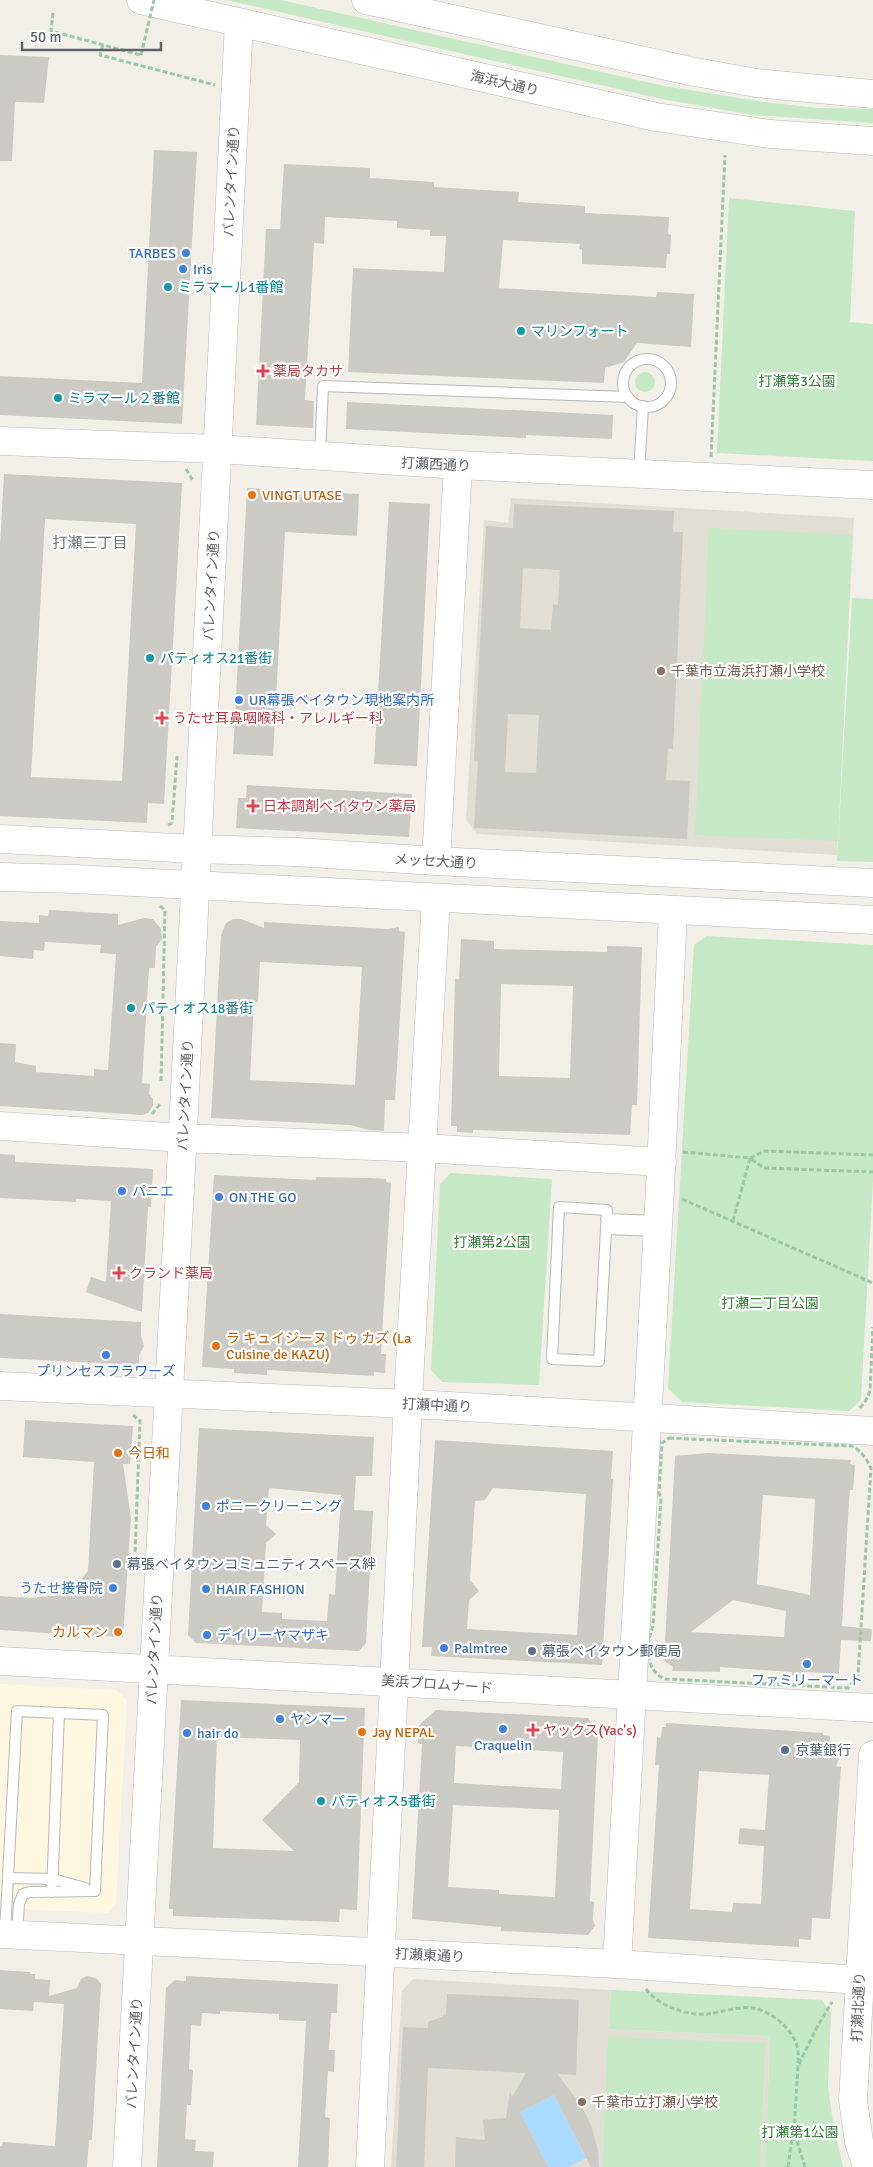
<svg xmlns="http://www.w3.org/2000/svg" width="873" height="2167" viewBox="0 0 873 2167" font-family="Signika,'Noto Sans JP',sans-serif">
<rect width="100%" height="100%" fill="#f1efe8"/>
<!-- commercial -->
<path fill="#fef7e0" d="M0,1684L116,1690L127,1700L116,1903L107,1913L0,1908Z"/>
<!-- education -->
<path fill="#e1ded6" d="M511,498L854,518L837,855L477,834L466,820L484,520L508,523Z
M413,1979L611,1990L609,2029L770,2036L765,2167H391L402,1991Z"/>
<!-- green -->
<path fill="#c5e8c5" d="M226,0H281L664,86L764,102L818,108L873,109V123L753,115L662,99Z
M729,198L855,211L850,322L873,324V461L717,453Z
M635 382a10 10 0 1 1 20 0a10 10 0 1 1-20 0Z
M709,528L852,535L838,841L695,835Z
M852,598L873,599V862L837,861Z
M706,936L873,945V1180L861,1400L849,1411L682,1402L668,1388L694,945Z
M451,1173L552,1179L539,1385L442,1382L431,1370L440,1184Z
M611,1990L822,2000L831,2013L828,2086L833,2123L843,2167H765L770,2036L609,2029Z
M608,2037L765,2043L760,2167H603Z"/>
<!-- water -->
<path fill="#aadaff" d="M554,2095L586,2158L569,2167H548L520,2112Z"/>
<!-- building -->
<path fill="#cccac5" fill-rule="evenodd" d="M0,55L49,57L44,103L15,102L12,161H0Z
M154,150L197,152L182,424L0,415V376L142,383Z
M284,164L370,168V178L434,182V187L519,192L518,202L585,206V213L669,217L668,234L671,235L670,254H667L666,268L582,264V250L579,249L580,244L503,240L499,288L656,297L657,292L694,294L691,347L637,343L624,362L605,368L604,383L348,372L353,268L444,272L446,236H430V230L397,228V221L325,217L324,244L314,243L305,400L314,401L313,428L256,425L266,229H280Z
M347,402L613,415L612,439L526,435V438L346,429Z
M4,474L182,483L164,804L148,803L147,823L0,816V545ZM45,519L136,524L122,781L31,777Z
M247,488L359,494L357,536L285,532L273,756L233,754Z
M389,502L430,504L417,766L374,764Z
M514,504L674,511L673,532H683L673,749H668L666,780L690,781L687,839L474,828L478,761L474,760L486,526L513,528ZM523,568L560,570L558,605L553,604L551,630L520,628ZM508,714L539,715L536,773L505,772Z
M247,785L412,794L409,837L236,828L238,798H246Z
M49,910L118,914V925L144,918L153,919L161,929L162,939L156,947L155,968H149L142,1083L150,1084L149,1094L153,1099V1106L148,1113L142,1115L0,1106V1043L16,1044L15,1062L36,1066V1072L94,1076V1069L108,1070L116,954L100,953L101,945L45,942L44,951L34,950L33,959L0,956V921L39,923V915L48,916Z
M233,919H241L264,928V922L388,929L399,927V931L405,932L395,1100H385L384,1131L369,1130L350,1125L211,1118L221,935L226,923ZM260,962L362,967L355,1085L250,1080L254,1001L258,1002Z
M461,939L494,941V949L607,952V946L642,947L637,1105H632L630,1135L473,1130V1133L457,1132V1126H451L455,979H459ZM501,984L573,986L570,1078L499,1076Z
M0,1154L15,1155V1162L153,1169L151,1207H148L142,1312L86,1292L91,1277L106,1282L111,1201L76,1199V1202L0,1198Z
M214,1175L316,1180V1177L369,1178L386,1179V1182L391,1183L381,1354H386L385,1373L374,1372V1376L267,1370V1375L234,1373V1369L202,1367Z
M0,1314L141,1322V1336L144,1346L139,1356V1365L0,1358Z
M25,1420L133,1426L130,1464H123L131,1518L123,1637L84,1635V1630L47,1633L0,1630V1596L29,1598L69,1594L88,1571L94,1462L23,1457Z
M199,1428L374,1437L372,1476H356L354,1510L373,1511L366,1643L359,1651L196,1643L188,1635ZM269,1488L341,1495L335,1595L329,1594L327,1621L282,1619V1613L262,1612L266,1543L276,1534L266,1525Z
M435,1440L613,1451L611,1479H613L602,1665L431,1656L432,1647H422ZM493,1488L586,1494L577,1635L467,1629L469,1600L479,1591L470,1580L475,1501L485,1500Z
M708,1453L851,1460L850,1464L855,1465L853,1490H850L849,1500L842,1626L872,1629L871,1641L841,1640L839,1674L806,1672V1677L792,1676V1672L720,1667V1672L672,1671L673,1667L664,1661L675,1456ZM763,1495L815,1499L810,1595L757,1584ZM733,1600L786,1611L784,1637L691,1632Z
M181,1700L365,1708L357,1910L340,1909L339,1922L173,1916V1909H169ZM217,1737L300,1740L299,1782L262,1820L294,1851L213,1848Z
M436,1710L588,1718L598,1734L590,1901L594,1902L593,1920L595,1926L588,1935L501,1931V1927L412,1919L422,1744H418L419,1725ZM456,1746L563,1752L561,1789L454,1783ZM453,1805L559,1810L555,1897L499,1894V1890L448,1887Z
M666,1723L823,1733V1735L830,1736V1741L844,1747L836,1766L841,1767L830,1919L812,1918L811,1940L799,1939V1947L648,1938L659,1765H655L657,1737L661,1738L662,1727H666ZM699,1771L769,1775L765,1830L740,1828L738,1844L764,1846L761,1904L733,1903L732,1912L690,1909Z
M0,1970L30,1972V1974H35V1979L50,1980L49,1996L77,1988L81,1979L87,1976L96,1978L101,1984L92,2140H89L87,2167H0V2146H2L3,2142L55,2146L64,2004L34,2002L33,2011L0,2009Z
M186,1976L338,1984L337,2013H331L329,2050H335L334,2072L328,2071L325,2117L330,2118L328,2167H298L306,2021L279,2020V2014L220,2011V2014L202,2013L201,2026L191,2025L189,2069L193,2070L191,2105H187L185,2139L196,2140L195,2151L214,2152L213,2167H157L166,1988L175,1980L186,1981Z
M447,1994L579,2000L576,2075L557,2074L581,2105L591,2125L598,2150L599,2167H591L554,2095L520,2112L548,2167H455L456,2137L485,2140L483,2120L506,2118L510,2092L512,2097L526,2073L428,2068L424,2167H396L403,2027L428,2028V2022L446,2015Z"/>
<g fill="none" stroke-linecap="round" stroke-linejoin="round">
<!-- lane casing -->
<g stroke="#b5b8bc" stroke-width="12">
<path id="lane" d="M623 383a24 24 0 1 1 48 0a24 24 0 1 1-48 0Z
M320,456L323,386L628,397
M639,473L643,406
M606,1219L658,1221
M606,1229L607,1210L559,1207L552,1359L599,1361L606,1229L657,1231
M8,1878L53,1879L85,1888
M52,1892L59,1713
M5,1932L17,1711L103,1715L95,1891
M17,1934L19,1904L23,1894L30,1892L95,1891"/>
</g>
<!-- secondary casing -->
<g stroke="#b6babf" stroke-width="29">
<path id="secondary" d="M141,0L656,117L770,134L873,141
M366,0L690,71L756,83L873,94
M0,441L218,449L458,465L873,485
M0,839L197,849L296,852L436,861L873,883
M436,861L458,465
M0,877L75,879L873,920
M0,1126L183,1138L422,1148L662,1162
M0,1386L431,1405L873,1431
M0,1661L873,1708
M0,1934L617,1964L860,1980
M617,1964L660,1189L673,911
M127,2167L181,1169L239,22
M370,2167L409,1382L436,898
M867,2167L859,2142L853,2100L873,1755"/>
</g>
<!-- path -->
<path stroke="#9cc7a9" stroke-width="3" stroke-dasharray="5 2.5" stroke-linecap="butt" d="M53,13L51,31L141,55
M103,45L100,55L215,85
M711,457L725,155
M186,469L193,481
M168,825L172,823L177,756
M160,906L165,910L161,1082
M152,1114L160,1104
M683,1152L750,1158L765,1151L873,1155
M682,1199L873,1283
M733,1221L750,1158L764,1168L873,1172
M860,1408L866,1400L870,1391L873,1327
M133,1415L140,1421L135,1553
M669,1438L852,1446C861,1450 867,1460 871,1468L858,1675L848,1688L666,1679C645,1673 646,1644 653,1626L661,1498L659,1493L662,1443Z
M646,1989C659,2006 686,2016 708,2014C722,2012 739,2006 753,2008C771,2011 790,2027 796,2043C799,2050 798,2059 798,2066
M788,2167L793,2131
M805,2167L794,2131L798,2066L817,2027L832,2002"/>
<!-- lane -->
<use href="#lane" stroke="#fff" stroke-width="10"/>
<!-- secondary -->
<use href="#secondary" stroke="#fff" stroke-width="28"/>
<!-- path-bridge -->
<path stroke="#9cc7a9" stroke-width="3" stroke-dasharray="5 2.5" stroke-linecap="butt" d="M141,55L154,0"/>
</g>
<!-- markers -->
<g fill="#3f7fe0" stroke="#fff" stroke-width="2">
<circle cx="186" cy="253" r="5"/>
<circle cx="183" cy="269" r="5"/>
<circle cx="239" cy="700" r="5"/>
<circle cx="122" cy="1191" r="5"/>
<circle cx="219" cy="1197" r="5"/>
<circle cx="106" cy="1355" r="5"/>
<circle cx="206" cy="1506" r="5"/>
<circle cx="113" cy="1588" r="5"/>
<circle cx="206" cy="1589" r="5"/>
<circle cx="207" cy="1635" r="5"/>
<circle cx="444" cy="1648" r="5"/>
<circle cx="807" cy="1664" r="5"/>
<circle cx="280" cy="1719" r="5"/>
<circle cx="503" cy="1729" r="5"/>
<circle cx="187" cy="1733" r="5"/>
</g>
<g fill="#0f9aa8" stroke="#fff" stroke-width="2">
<circle cx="168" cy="287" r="5"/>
<circle cx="521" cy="331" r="5"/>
<circle cx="58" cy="398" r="5"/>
<circle cx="150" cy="658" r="5"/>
<circle cx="131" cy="1008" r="5"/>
<circle cx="321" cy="1801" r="5"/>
</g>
<g fill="#e0444e" stroke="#fff" stroke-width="2">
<path d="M260.5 363.5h5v5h5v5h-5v5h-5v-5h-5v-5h5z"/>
<path d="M159.5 710.5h5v5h5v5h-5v5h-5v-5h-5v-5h5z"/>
<path d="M250.5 798.5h5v5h5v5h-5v5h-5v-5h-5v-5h5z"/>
<path d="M116.5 1265.5h5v5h5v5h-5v5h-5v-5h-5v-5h5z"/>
<path d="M530.5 1722.5h5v5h5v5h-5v5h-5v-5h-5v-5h5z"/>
</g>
<g fill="#e8710a" stroke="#fff" stroke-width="2">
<circle cx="252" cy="495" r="5"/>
<circle cx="216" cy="1346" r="5"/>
<circle cx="118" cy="1453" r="5"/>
<circle cx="118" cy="1632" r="5"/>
<circle cx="362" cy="1732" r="5"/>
</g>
<g fill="#8d6e63" stroke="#fff" stroke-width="2">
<circle cx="661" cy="671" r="5"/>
<circle cx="582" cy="2102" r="5"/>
</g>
<g fill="#5c6f8a" stroke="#fff" stroke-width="2">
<circle cx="117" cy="1564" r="5"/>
<circle cx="532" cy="1651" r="5"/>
<circle cx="785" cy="1750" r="5"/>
</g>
<g text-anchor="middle" stroke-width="4.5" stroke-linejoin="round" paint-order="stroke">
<!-- street labels -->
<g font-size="14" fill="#5f6368" stroke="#fff">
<text transform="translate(505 83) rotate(13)" y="5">海浜大通り</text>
<text transform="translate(231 181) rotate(-87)" y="5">バレンタイン通り</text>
<text transform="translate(436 464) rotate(3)" y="5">打瀬西通り</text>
<text transform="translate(211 585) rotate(-87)" y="5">バレンタイン通り</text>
<text transform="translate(436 861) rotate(3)" y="5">メッセ大通り</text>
<text transform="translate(185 1095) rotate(-87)" y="5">バレンタイン通り</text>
<text transform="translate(437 1405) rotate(3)" y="5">打瀬中通り</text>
<text transform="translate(154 1649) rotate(-87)" y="5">バレンタイン通り</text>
<text transform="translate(437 1684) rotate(4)" y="5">美浜プロムナード</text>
<text transform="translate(430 1955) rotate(3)" y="5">打瀬東通り</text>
<text transform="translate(858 2007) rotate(-87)" y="5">打瀬北通り</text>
<text transform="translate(134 2053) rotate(-87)" y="5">バレンタイン通り</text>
</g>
<!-- shop labels -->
<g font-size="14" fill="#366cbe" stroke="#fff" text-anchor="start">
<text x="176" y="258" text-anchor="end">TARBES</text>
<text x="193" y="274">Iris</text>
<text x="249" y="705">UR幕張ベイタウン現地案内所</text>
<text x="132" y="1196">パニエ</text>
<text x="229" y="1202">ON THE GO</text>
<text x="106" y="1376" text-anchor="middle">プリンセスフラワーズ</text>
<text x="216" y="1511">ポニークリーニング</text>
<text x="103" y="1593" text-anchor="end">うたせ接骨院</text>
<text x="216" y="1594">HAIR FASHION</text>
<text x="217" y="1640">デイリーヤマザキ</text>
<text x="454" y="1653">Palmtree</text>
<text x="807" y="1685" text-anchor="middle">ファミリーマート</text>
<text x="290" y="1724">ヤンマー</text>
<text x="197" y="1738">hair do</text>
<text x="503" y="1750" text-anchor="middle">Craquelin</text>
</g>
<!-- culture labels -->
<g font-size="14" fill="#0d838f" stroke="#fff" text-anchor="start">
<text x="178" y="292">ミラマール1番館</text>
<text x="531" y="336">マリンフォート</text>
<text x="68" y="403">ミラマール２番館</text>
<text x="160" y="663">パティオス21番街</text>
<text x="141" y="1013">パティオス18番街</text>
<text x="331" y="1806">パティオス5番街</text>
</g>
<!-- health labels -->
<g font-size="14" fill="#be3a42" stroke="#fff" text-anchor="start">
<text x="273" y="376">薬局タカサ</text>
<text x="173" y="723">うたせ耳鼻咽喉科・アレルギー科</text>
<text x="263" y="811">日本調剤ベイタウン薬局</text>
<text x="129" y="1278">クランド薬局</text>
<text x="543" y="1735">ヤックス(Yac's)</text>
</g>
<!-- park labels -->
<g font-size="14" fill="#348238" stroke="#fff">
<text x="797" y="386">打瀬第3公園</text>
<text x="492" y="1247">打瀬第2公園</text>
<text x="770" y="1308">打瀬二丁目公園</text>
<text x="800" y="2137">打瀬第1公園</text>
</g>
<!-- food labels -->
<g font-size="14" fill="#c56008" stroke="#fff" text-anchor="start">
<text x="262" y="500">VINGT UTASE</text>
<text x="226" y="1343">ラ キュイジーヌ ドゥ カズ (La<tspan x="226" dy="16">Cuisine de KAZU)</tspan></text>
<text x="128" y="1458">今日和</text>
<text x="108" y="1637" text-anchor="end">カルマン</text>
<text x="372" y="1737">Jay NEPAL</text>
</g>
<!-- education labels -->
<g font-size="14" fill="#785e54" stroke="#fff" text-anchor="start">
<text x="671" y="676">千葉市立海浜打瀬小学校</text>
<text x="592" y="2107">千葉市立打瀬小学校</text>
</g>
<!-- service labels -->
<g font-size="14" fill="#4e5e75" stroke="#fff" text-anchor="start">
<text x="127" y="1569">幕張ベイタウンコミュニティスペース絆</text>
<text x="542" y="1656">幕張ベイタウン郵便局</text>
<text x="795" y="1755">京葉銀行</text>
</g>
<!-- neighbourhood labels -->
<g font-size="15" fill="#70757a" stroke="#fff">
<text x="90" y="548">打瀬三丁目</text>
</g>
</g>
<!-- scale -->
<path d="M22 42v8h139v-8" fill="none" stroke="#5f6368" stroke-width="2.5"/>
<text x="30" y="42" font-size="15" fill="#5f6368" stroke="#ffffff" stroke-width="4" paint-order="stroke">50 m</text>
</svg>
